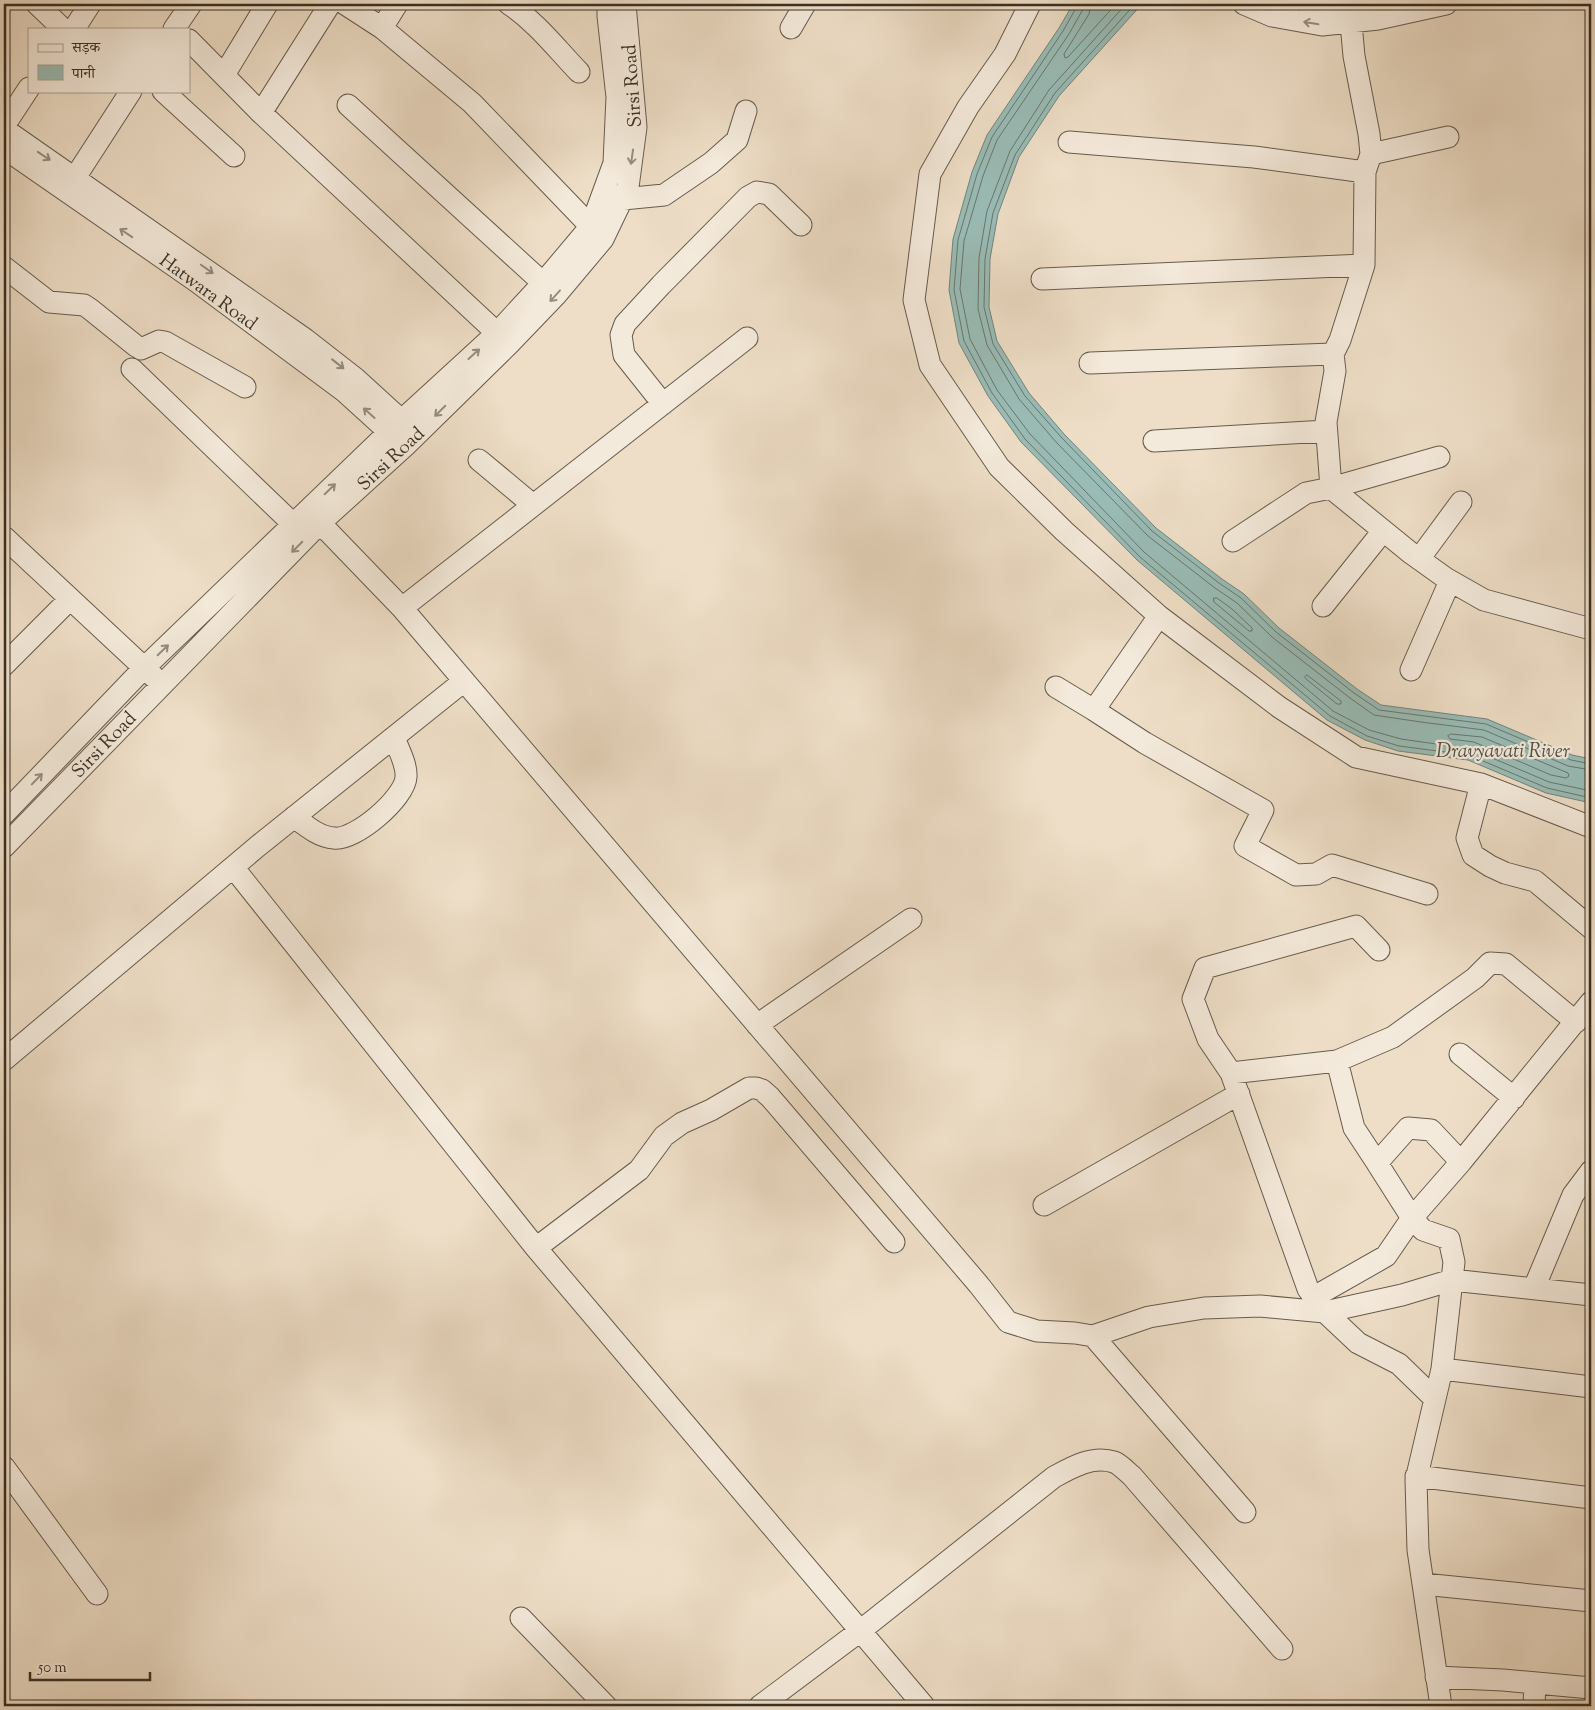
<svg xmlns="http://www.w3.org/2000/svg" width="1595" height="1710" viewBox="0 0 1595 1710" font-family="'Sorts Mill Goudy','Noto Serif Devanagari',serif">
<rect width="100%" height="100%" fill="#eedec7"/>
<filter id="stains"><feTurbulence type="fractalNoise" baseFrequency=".004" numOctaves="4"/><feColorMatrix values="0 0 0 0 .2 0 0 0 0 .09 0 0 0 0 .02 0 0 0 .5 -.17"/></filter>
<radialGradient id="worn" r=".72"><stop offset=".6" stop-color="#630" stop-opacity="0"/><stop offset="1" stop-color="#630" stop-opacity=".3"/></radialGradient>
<!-- water -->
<path fill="#99bcb6" stroke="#73847c" d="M1073,4H1142L1059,96L1019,157L998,214L990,259L989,307L997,341L1029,393L1064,434L1156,528L1222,579L1244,594L1279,628L1357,689L1381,705L1487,719L1572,755L1591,759V803L1546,793L1468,760L1398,751L1365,740L1327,720L1137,560L1021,442L988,396L959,343L949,290L953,239L972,172L987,135L1059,28Z"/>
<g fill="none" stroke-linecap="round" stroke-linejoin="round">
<!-- shore -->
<path stroke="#69766d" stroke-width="1" d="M1077,4L1076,8L1063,31L992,137L977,174L958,240L954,290L964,341L992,393L1025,439L1140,557L1330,716L1367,736L1399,746L1469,755L1547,788L1591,798
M1083,4L1082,11L1069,34L997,140L983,176L964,241L960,289L970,339L997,390L1030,434L1144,552L1333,711L1369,730L1401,739L1471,749L1549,782L1591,791
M1091,4L1089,14L1064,54L1065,58L1068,57L1116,4
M1126,4L1049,90L1010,151L987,211L979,258L978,309L987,345L1019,399L1056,442L1148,536L1215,588L1237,603L1272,637L1350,698L1374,715L1421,722L1484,730L1568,766L1591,770
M1135,4L1055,93L1015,155L993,213L985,259L984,307L993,344L1025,396L1061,437L1152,531L1219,583L1241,598L1276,632L1354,693L1379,710L1486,724L1571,760L1591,764
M1214,598H1217L1232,609L1252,628V631H1249L1214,602Z
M1307,675L1341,701V704H1337L1306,679L1305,677Z
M1451,734L1482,737L1568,773L1569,776L1566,778L1551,775L1474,742L1450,739L1448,736Z"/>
<!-- minor casing -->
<g stroke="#665c4d" stroke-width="23">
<path id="minor" d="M37,4L63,29
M345,4L382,28L472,103L599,235
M509,4C536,22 556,48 579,72
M1030,4L1005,54L968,107L930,174L914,300L930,365L999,467L1064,531L1159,616L1279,707L1356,757L1481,784L1591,827
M1244,4L1272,16L1322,25L1378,19L1446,4
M1308,4L1342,5L1352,4
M1351,23L1354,56L1369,134L1371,154L1365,172L1364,265L1340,340L1333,354L1335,371L1326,422L1331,488L1439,457
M382,28L397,4
M791,28L805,4
M74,29L90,4
M174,29L191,4
M189,40L259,111L497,333
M224,75L267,4
M163,91L234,156
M348,105L543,283
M261,113L330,4
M4,126L29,88
M4,129L305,339L355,378L412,430
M1069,142L1254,157L1365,172
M4,148L196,281L344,391L399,441
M1371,154L1448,137
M67,190L131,91
M623,199L664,195L711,163L737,140L746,111
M4,267L49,302L84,305L90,309L136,346L141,349L159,341L165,342L245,387
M1042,279L1364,265
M1090,363L1333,354
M132,369L293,524
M663,404L624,355L621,335L625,324L661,285L748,197L757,192L769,194L801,225
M1154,441L1326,431
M479,460L533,505
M320,523L402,608L979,1285L1008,1322L1037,1331L1075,1333L1093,1336L1149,1317L1204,1308L1260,1306L1325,1312L1358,1343L1399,1364L1435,1399
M4,537L154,677
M1233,541L1306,493L1331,488L1412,554L1447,579L1484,600L1591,629
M1419,559L1461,502
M1323,606L1383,531
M402,608L747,338
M1159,616L1094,710L1145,743L1263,810L1245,846L1296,875L1316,874L1332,865L1427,894
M4,665L70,599
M1411,670L1450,581
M1056,687L1094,710
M1481,784L1467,838L1473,855L1490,866L1505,873L1535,881L1591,928
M4,814L144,668L389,432L497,333L543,283L591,226L614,163L617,97L608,16V4
M294,817C306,826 319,837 334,838C355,841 405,798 406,777C407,764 398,749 394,737
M4,847L320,523L405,446L509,344L556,295L603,239L628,187L636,127L625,4
M233,867L536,1248L924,1706
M757,1025L911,919
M1460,1054L1514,1098
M4,1060L258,846L464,681
M1337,1061L1393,1037L1475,978L1490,963L1506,964L1576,1022
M1231,1073L1208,1039L1193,999L1205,968L1356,926L1379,950
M1461,1162L1591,1002
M1377,1163L1354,1128L1337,1061L1231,1073L1308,1289L1325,1312L1402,1295L1452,1280L1591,1295
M1044,1205L1239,1094
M536,1248L639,1170L664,1136L682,1123L711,1110L749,1088H756L762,1090L770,1097L894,1242
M1534,1288L1573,1195L1591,1171
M1314,1297L1386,1256L1412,1218L1461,1162L1431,1130L1408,1128L1377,1163L1412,1218L1423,1230L1449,1239L1454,1262L1442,1369L1416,1480L1418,1550L1441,1706
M1093,1336L1245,1512
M1442,1369L1591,1387
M4,1467L97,1594
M1416,1476L1591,1498
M1423,1584L1591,1601
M521,1618L606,1706
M1436,1677L1503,1680L1591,1688
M760,1706L860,1631L1054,1477C1072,1467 1093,1455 1114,1462C1120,1464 1127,1472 1132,1476L1282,1649
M1534,1706L1535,1683"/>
</g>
<!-- minor -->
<use href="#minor" stroke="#f4eadb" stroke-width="21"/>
</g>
<!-- one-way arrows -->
<defs><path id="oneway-shaft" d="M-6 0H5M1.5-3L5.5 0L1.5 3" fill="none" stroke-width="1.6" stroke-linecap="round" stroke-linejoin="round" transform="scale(1.25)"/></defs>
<g stroke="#968d80">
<use href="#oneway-shaft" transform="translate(1311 23) rotate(-170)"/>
<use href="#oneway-shaft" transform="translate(44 156) rotate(34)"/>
<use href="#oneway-shaft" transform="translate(632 157) rotate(98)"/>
<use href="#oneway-shaft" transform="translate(126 233) rotate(-146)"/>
<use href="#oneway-shaft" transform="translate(207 269) rotate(35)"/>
<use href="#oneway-shaft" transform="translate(555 296) rotate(132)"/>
<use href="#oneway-shaft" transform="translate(474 354) rotate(-42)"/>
<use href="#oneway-shaft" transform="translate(338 364) rotate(38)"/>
<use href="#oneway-shaft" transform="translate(440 411) rotate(135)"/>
<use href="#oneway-shaft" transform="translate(369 413) rotate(-138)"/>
<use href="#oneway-shaft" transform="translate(330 489) rotate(-44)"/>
<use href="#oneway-shaft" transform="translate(297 547) rotate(135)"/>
<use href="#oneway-shaft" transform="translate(163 650) rotate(-44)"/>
<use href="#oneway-shaft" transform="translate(37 779) rotate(-46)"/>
</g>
<g text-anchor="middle" stroke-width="4.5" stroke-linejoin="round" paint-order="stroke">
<!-- street labels -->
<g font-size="19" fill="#393024" stroke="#f4eadb">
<text transform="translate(631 86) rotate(-94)" y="7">Sirsi Road</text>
<text transform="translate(209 291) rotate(36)" y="7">Hatwara Road</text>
<text transform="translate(390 458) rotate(-43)" y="7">Sirsi Road</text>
<text transform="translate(103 744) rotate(-46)" y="7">Sirsi Road</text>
</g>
<!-- water labels -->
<g font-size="20" font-style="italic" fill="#515348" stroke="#f4eadb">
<text x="1503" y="757">Dravyavati River</text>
</g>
</g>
<!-- margin -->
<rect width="1595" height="1710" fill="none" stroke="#eedec7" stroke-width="20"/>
<rect x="5" y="5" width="1585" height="1700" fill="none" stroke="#393024" stroke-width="2.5"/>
<rect x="10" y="10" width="1575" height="1690" fill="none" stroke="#393024"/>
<!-- legend -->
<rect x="28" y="28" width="162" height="65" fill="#f4eadb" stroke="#a9a092"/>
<rect x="38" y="44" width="25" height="8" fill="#f4eadb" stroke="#a9a092"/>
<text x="72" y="52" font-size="15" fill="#393024">सड़क</text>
<rect x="38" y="65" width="25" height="15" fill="#99bcb6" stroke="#a9a092"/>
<text x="72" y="78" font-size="15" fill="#393024">पानी</text>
<!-- scale -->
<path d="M30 1672v8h120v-8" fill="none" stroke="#393024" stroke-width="2.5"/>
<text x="38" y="1672" font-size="15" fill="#393024" stroke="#f4eadb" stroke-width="4" paint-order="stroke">50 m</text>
<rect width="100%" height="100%" filter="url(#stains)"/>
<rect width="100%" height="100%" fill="url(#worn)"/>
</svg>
